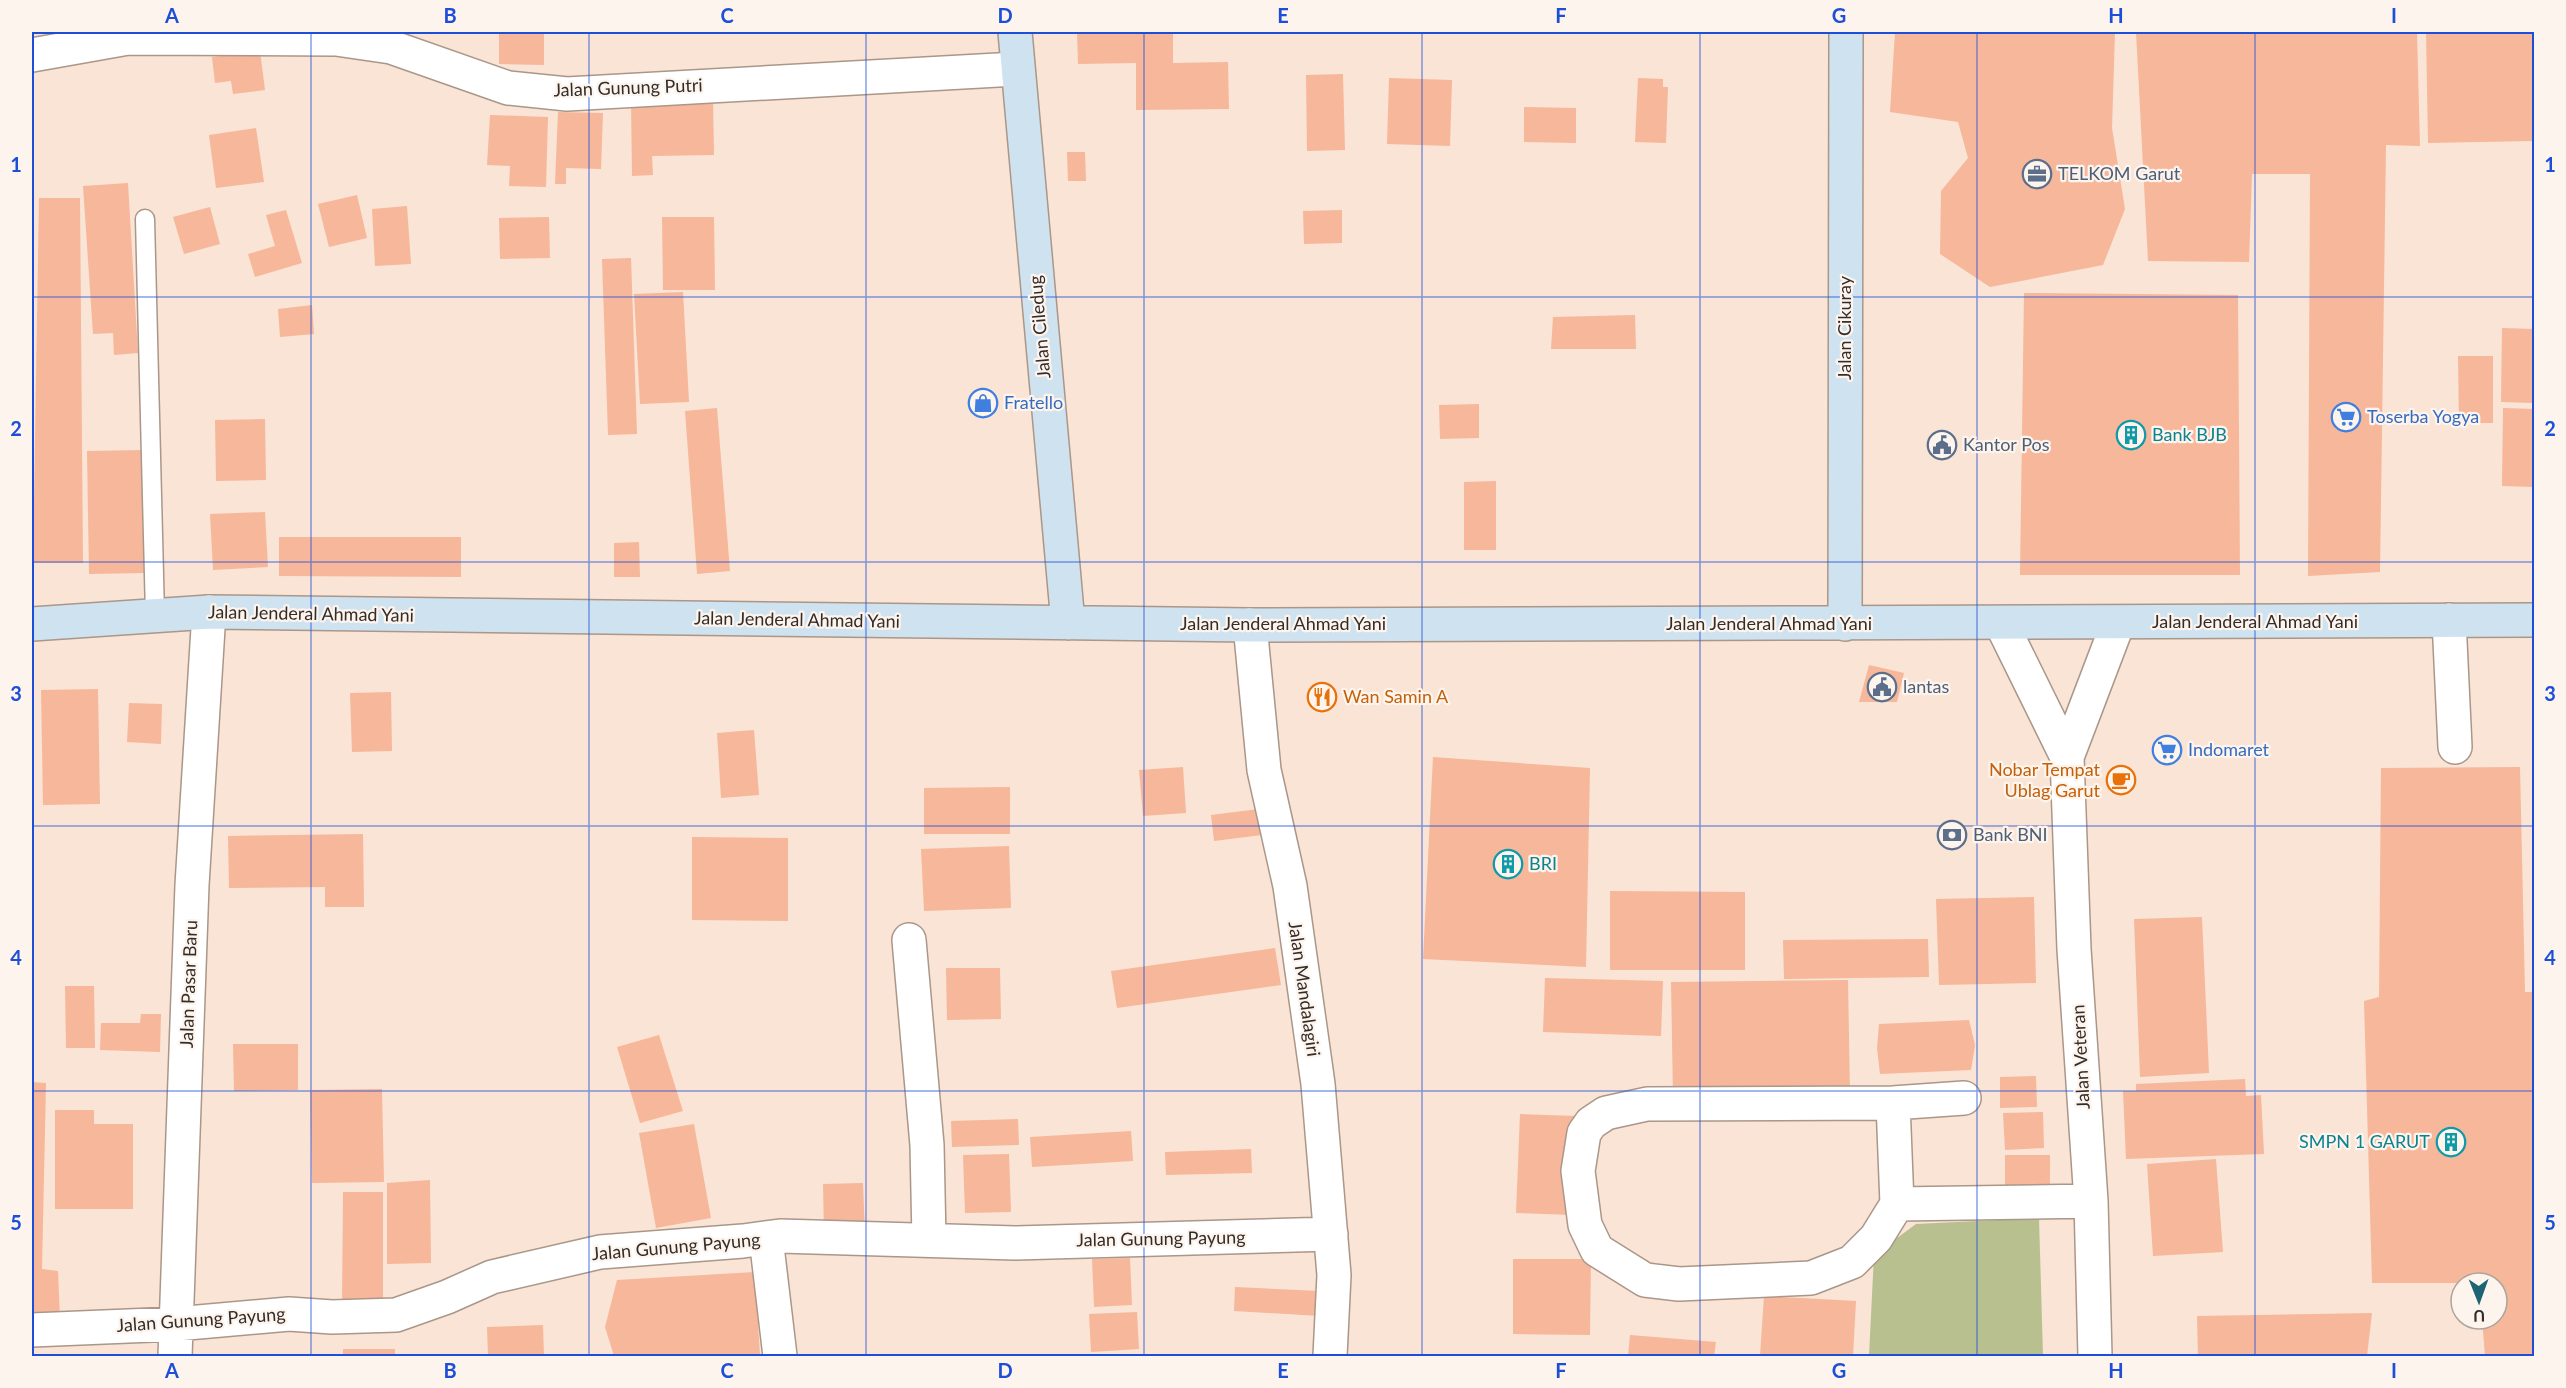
<svg xmlns="http://www.w3.org/2000/svg" width="2566" height="1388" viewBox="0 0 2566 1388" font-family="Lato,sans-serif">
<rect width="100%" height="100%" fill="#f9e4d5"/>
<!-- green -->
<path fill="#b8c08f" d="M2039,1218L2043,1356H1869L1874,1255L1916,1224Z"/>
<!-- building -->
<path fill="#f7b79a" d="M499,32H544V65L499,64Z
M1077,32H1173V63L1228,62L1229,109L1136,110V63L1078,64Z
M1895,32H2115L2112,128L2125,209L2103,265L1990,287L1940,254L1941,191L1968,158L1958,122L1890,112Z
M2136,32H2417L2420,146L2386,145L2380,572L2308,576L2310,174H2252L2249,262L2148,261Z
M2426,32H2534V141L2428,143Z
M260,51L265,90L233,94L231,81L215,83L212,57Z
M1343,74L1345,150L1307,151L1306,75Z
M1389,78L1452,80L1450,146L1387,144Z
M1638,78L1663,79V87H1668L1666,143L1635,142Z
M713,99L714,155L652,156L653,175L632,176L631,100Z
M1524,107L1576,108V143L1524,142Z
M558,112L603,113L601,169L566,168V184H555Z
M490,115L548,117L546,187L509,186L510,166L487,165Z
M256,128L264,182L216,188L209,135Z
M1067,152H1085L1086,181H1068Z
M128,183L138,353L114,355L113,333L93,334L83,186Z
M357,195L367,238L329,247L318,204Z
M39,198H80L83,563H33Z
M407,206L411,264L375,266L372,209Z
M210,207L220,244L184,254L173,217Z
M286,210L302,263L255,277L248,254L275,246L266,215Z
M1342,210V243L1304,244L1303,211Z
M549,217L550,258L500,259L499,218Z
M662,217H714L715,290H663Z
M631,258L637,434L608,435L602,259Z
M683,292L689,402L640,404L634,294Z
M2024,293L2238,295L2240,575H2020Z
M312,305L314,334L280,337L278,309Z
M1635,315L1636,349H1551L1553,317Z
M2502,328L2534,329V403L2501,402Z
M2458,356H2493V423H2459Z
M1479,404V438L1440,439L1439,405Z
M717,408L730,571L697,574L685,411Z
M2503,408L2534,409V487L2502,486Z
M265,419L266,480L216,481L215,420Z
M143,450L145,573L89,574L87,451Z
M1496,481V550H1464V482Z
M265,512L268,567L213,570L210,514Z
M279,537H461V577L279,576Z
M639,542L640,577H614V543Z
M1869,665L1904,673L1897,702H1859Z
M98,689L100,804L43,805L41,690Z
M391,692L392,751L352,752L350,693Z
M129,703L162,704L161,744L127,742Z
M754,730L759,795L721,798L717,733Z
M1433,757L1590,768L1586,967L1423,959Z
M1183,767L1186,813L1143,816L1139,770Z
M2520,767L2525,992H2534V1356H2485L2482,1319H2497V1283H2372L2364,1001L2379,997L2381,768Z
M1010,787V834H924V788Z
M1259,809L1262,835L1214,841L1211,815Z
M363,834L364,907H325V887L229,888L228,836Z
M692,837L788,838V921L692,920Z
M1009,846L1011,908L924,911L921,849Z
M1610,891L1745,892V970H1610Z
M2034,897L2036,983L1939,985L1936,899Z
M2202,917L2209,1073L2140,1077L2134,919Z
M1928,939L1929,977L1784,979L1783,940Z
M1275,948L1281,985L1117,1008L1111,971Z
M946,968H1000L1001,1019L947,1020Z
M1545,978L1663,981L1661,1036L1543,1032Z
M1848,980L1850,1094L1673,1096L1671,982Z
M65,986H94L95,1048H66Z
M141,1014H161L160,1052L100,1050L101,1023H140Z
M1969,1020L1975,1045L1971,1070L1880,1074L1877,1048L1879,1024Z
M659,1035L683,1111L640,1123L617,1047Z
M233,1044H298V1090L234,1091Z
M2036,1076L2037,1107L2000,1108V1077Z
M2245,1079L2246,1096L2261,1095L2264,1154L2126,1159L2123,1091H2136V1084Z
M32,1082L46,1083L42,1269L58,1271L60,1319L32,1320Z
M382,1089L384,1182L312,1183L310,1090Z
M55,1110H94V1124H133V1209H55Z
M2043,1112L2044,1148L2005,1150L2003,1113Z
M1520,1114L1576,1116L1572,1215L1516,1213Z
M1018,1119L1019,1145L952,1147L951,1121Z
M694,1124L711,1218L656,1228L639,1133Z
M1131,1131L1133,1161L1032,1167L1030,1137Z
M1251,1149L1252,1173L1166,1175L1165,1152Z
M1009,1154L1011,1212L965,1213L963,1155Z
M2005,1155H2050V1192H2005Z
M2216,1159L2223,1252L2153,1256L2147,1164Z
M430,1180L431,1263L387,1264V1183Z
M863,1183L865,1233L824,1234L823,1184Z
M343,1192H383V1308H342Z
M1130,1258L1132,1305L1094,1307L1092,1259Z
M1513,1259H1591L1590,1335L1513,1334Z
M755,1272L760,1356H614L605,1327L617,1280Z
M1235,1287L1320,1291L1319,1316L1234,1311Z
M1764,1296L1856,1301L1853,1356H1760Z
M1137,1312L1139,1349L1091,1352L1089,1314Z
M2372,1313L2367,1356H2198L2197,1316Z
M543,1325L544,1356H488L487,1327Z
M1630,1335L1716,1342L1714,1356H1628Z
M343,1349H395V1356H343Z"/>
<g fill="none" stroke-linecap="round" stroke-linejoin="round">
<!-- lane casing -->
<g stroke="#aa9789" stroke-width="21">
<path id="lane" d="M145,219L155,615"/>
</g>
<!-- street casing -->
<g stroke="#aa9789" stroke-width="36">
<path id="street" d="M32,55L128,38L336,39L391,47L508,88L567,94L1016,69
M2449,620L2455,747
M2001,623L2067,757
M1250,625L1264,770L1290,886L1318,1084L1334,1275L1330,1356
M909,940L927,1145L929,1240
M1964,1098L1893,1103L1647,1104L1606,1113L1591,1123L1584,1133L1578,1171L1585,1225L1597,1250L1645,1280L1679,1284L1811,1278L1852,1262L1876,1238L1897,1204L2091,1201
M1893,1103L1897,1204
M766,1238L780,1356
M32,1330L176,1324L289,1314L332,1317L396,1315L447,1297L492,1277L600,1252L743,1241L780,1236L1015,1243L1331,1234
M175,1356L192,885L209,612
M2095,1356L2091,1201L2074,949L2067,757L2118,623"/>
</g>
<!-- secondary casing -->
<g stroke="#aa9789" stroke-width="36">
<path id="secondary" d="M1015,32L1068,623
M32,624L209,612L1250,625L2534,620
M1845,624L1846,32"/>
</g>
<!-- lane -->
<use href="#lane" stroke="#fff" stroke-width="18"/>
<!-- street -->
<use href="#street" stroke="#fff" stroke-width="33"/>
<!-- secondary -->
<use href="#secondary" stroke="#cee2f0" stroke-width="33"/>
</g>
<!-- grid -->
<path fill="none" stroke="#1d4ed8" stroke-width="1.5" stroke-opacity="0.55" d="M311,32V1356M589,32V1356M866,32V1356M1144,32V1356M1422,32V1356M1700,32V1356M1977,32V1356M2255,32V1356M32,297H2534M32,562H2534M32,826H2534M32,1091H2534"/>
<!-- icons -->
<defs>
<g id="office-ring" transform="scale(1.5)"><circle r="9.5" fill="#fdf4ee" stroke="#5c6f8a" stroke-width="1.5"/><path d="M-6-3h4V-5.5h4V-3h4V5H-6ZM-1-4.5V-3h2v-1.5ZM-6 0V1H6V0Z" fill="#5c6f8a"/></g>
<g id="shop-ring" transform="scale(1.5)"><circle r="9.5" fill="#fdf4ee" stroke="#3f7fe0" stroke-width="1.5"/><path d="M-5-2.5h2.3a2.7 3.5 0 0 1 5.4 0H5L5.5 6h-11ZM-1.5-2.5h3a1.5 2.3 0 0 0-3 0Z" fill="#3f7fe0"/></g>
<g id="supermarket-ring" transform="scale(1.5)"><circle r="9.5" fill="#fdf4ee" stroke="#3f7fe0" stroke-width="1.5"/><path d="M-6-5.5h2.5l.6 2H6L4.5 2H-2.5L-4.4-4H-6ZM-1.5 3.2a1.3 1.3 0 1 0 .1 0ZM3 3.2a1.3 1.3 0 1 0 .1 0Z" fill="#3f7fe0"/></g>
<g id="building-ring" transform="scale(1.5)"><circle r="9.5" fill="#fdf4ee" stroke="#0f9aa8" stroke-width="1.5"/><path d="M-4-6H4V6H1V3H-1V6H-4ZM-2.5-4.3h1.7v1.8h-1.7ZM.8-4.3h1.7v1.8H.8ZM-2.5-1h1.7V.8h-1.7ZM.8-1h1.7V.8H.8Z" fill="#0f9aa8"/></g>
<g id="civic-ring" transform="scale(1.5)"><circle r="9.5" fill="#fdf4ee" stroke="#5c6f8a" stroke-width="1.5"/><path d="M-.6-6.5H3V-4.5H.6V-3L4-1V1h2V6H-6V1h2V-1L-.6-3ZM-1.2 2.5V6h2.4V2.5Z" fill="#5c6f8a"/></g>
<g id="restaurant-ring" transform="scale(1.5)"><circle r="9.5" fill="#fdf4ee" stroke="#e8710a" stroke-width="1.5"/><path d="M-5-6h1v4h1v-4h1v4h1v-4h1v5L-1.5 .5V6h-2V.5L-5-1ZM5-6V6H3V1.5H1.5Q1.5-4 5-6Z" fill="#e8710a"/></g>
<g id="cafe-ring" transform="scale(1.5)"><circle r="9.5" fill="#fdf4ee" stroke="#e8710a" stroke-width="1.5"/><path d="M-5.5-4.5H6V0H3Q3 3.5 0 3.5H-2.5Q-5.5 3.5-5.5 0ZM3-3.2v2h1.7v-2ZM-6 4.5H4V6H-6Z" fill="#e8710a"/></g>
<g id="bank-ring" transform="scale(1.5)"><circle r="9.5" fill="#fdf4ee" stroke="#5c6f8a" stroke-width="1.5"/><path d="M-6-4H6V4H-6ZM0-2.3a2.3 2.3 0 1 0 0 4.6a2.3 2.3 0 1 0 0-4.6Z" fill="#5c6f8a"/></g>
</defs>
<g fill-rule="evenodd">
<use href="#office-ring" x="2037" y="174"/>
<use href="#shop-ring" x="983" y="403"/>
<use href="#supermarket-ring" x="2346" y="417"/>
<use href="#building-ring" x="2131" y="435"/>
<use href="#civic-ring" x="1942" y="445"/>
<use href="#civic-ring" x="1882" y="687"/>
<use href="#restaurant-ring" x="1322" y="697"/>
<use href="#supermarket-ring" x="2167" y="750"/>
<use href="#cafe-ring" x="2121" y="780"/>
<use href="#bank-ring" x="1952" y="835"/>
<use href="#building-ring" x="1508" y="864"/>
<use href="#building-ring" x="2451" y="1142"/>
</g>
<g text-anchor="middle" stroke-width="4.5" stroke-linejoin="round" paint-order="stroke">
<!-- street labels -->
<g font-size="18" fill="#342c27" stroke="#fdf4ee">
<text transform="translate(628 88) rotate(-2)" y="6">Jalan Gunung Putri</text>
<text transform="translate(1040 327) rotate(-95)" y="6">Jalan Ciledug</text>
<text transform="translate(1845 328) rotate(-90)" y="6">Jalan Cikuray</text>
<text transform="translate(311 614) rotate(1)" y="6">Jalan Jenderal Ahmad Yani</text>
<text transform="translate(797 620) rotate(1)" y="6">Jalan Jenderal Ahmad Yani</text>
<text x="2255" y="628">Jalan Jenderal Ahmad Yani</text>
<text x="1283" y="630">Jalan Jenderal Ahmad Yani</text>
<text x="1769" y="630">Jalan Jenderal Ahmad Yani</text>
<text transform="translate(189 984) rotate(-88)" y="6">Jalan Pasar Baru</text>
<text transform="translate(1304 989) rotate(82)" y="6">Jalan Mandalagiri</text>
<text transform="translate(2081 1057) rotate(-93)" y="6">Jalan Veteran</text>
<text transform="translate(1161 1239) rotate(-1)" y="6">Jalan Gunung Payung</text>
<text transform="translate(676 1247) rotate(-5)" y="6">Jalan Gunung Payung</text>
<text transform="translate(201 1320) rotate(-4)" y="6">Jalan Gunung Payung</text>
</g>
<!-- service labels -->
<g font-size="18" fill="#4e5e75" stroke="#fdf4ee" text-anchor="start">
<text x="2058" y="180">TELKOM Garut</text>
<text x="1963" y="451">Kantor Pos</text>
<text x="1903" y="693">lantas</text>
<text x="1973" y="841">Bank BNI</text>
</g>
<!-- shop labels -->
<g font-size="18" fill="#366cbe" stroke="#fdf4ee" text-anchor="start">
<text x="1004" y="409">Fratello</text>
<text x="2367" y="423">Toserba Yogya</text>
<text x="2188" y="756">Indomaret</text>
</g>
<!-- culture labels -->
<g font-size="18" fill="#0d838f" stroke="#fdf4ee" text-anchor="start">
<text x="2152" y="441">Bank BJB</text>
<text x="1529" y="870">BRI</text>
<text x="2430" y="1148" text-anchor="end">SMPN 1 GARUT</text>
</g>
<!-- food labels -->
<g font-size="18" fill="#c56008" stroke="#fdf4ee" text-anchor="start">
<text x="1343" y="703">Wan Samin A</text>
<text x="2100" y="776" text-anchor="end">Nobar Tempat<tspan x="2100" dy="21">Ublag Garut</tspan></text>
</g>
</g>
<!-- border -->
<rect width="2566" height="1388" fill="none" stroke="#fdf4ee" stroke-width="66"/>
<!-- north arrow -->
<g transform="translate(2479 1301) rotate(179)"><circle r="28" fill="#fdf4ee" stroke="#ada49e" stroke-width="1.5"/>
<path d="M0-4.5L10 22L0 15L-10 22Z" fill="#1d6373"/>
<text y="-9" font-size="16" font-weight="bold" text-anchor="middle" fill="#342c27">U</text>
</g>
<rect x="33" y="33" width="2500" height="1322" fill="none" stroke="#1d4ed8" stroke-width="2"/>
<g font-size="20" text-anchor="middle" font-weight="bold" fill="#1d4ed8">
<text x="172" y="23">A</text>
<text x="450" y="23">B</text>
<text x="727" y="23">C</text>
<text x="1005" y="23">D</text>
<text x="1283" y="23">E</text>
<text x="1561" y="23">F</text>
<text x="1839" y="23">G</text>
<text x="2116" y="23">H</text>
<text x="2394" y="23">I</text>
<text x="16" y="172">1</text>
<text x="2550" y="172">1</text>
<text x="16" y="436">2</text>
<text x="2550" y="436">2</text>
<text x="16" y="701">3</text>
<text x="2550" y="701">3</text>
<text x="16" y="965">4</text>
<text x="2550" y="965">4</text>
<text x="16" y="1230">5</text>
<text x="2550" y="1230">5</text>
<text x="172" y="1378">A</text>
<text x="450" y="1378">B</text>
<text x="727" y="1378">C</text>
<text x="1005" y="1378">D</text>
<text x="1283" y="1378">E</text>
<text x="1561" y="1378">F</text>
<text x="1839" y="1378">G</text>
<text x="2116" y="1378">H</text>
<text x="2394" y="1378">I</text>
</g>
</svg>
